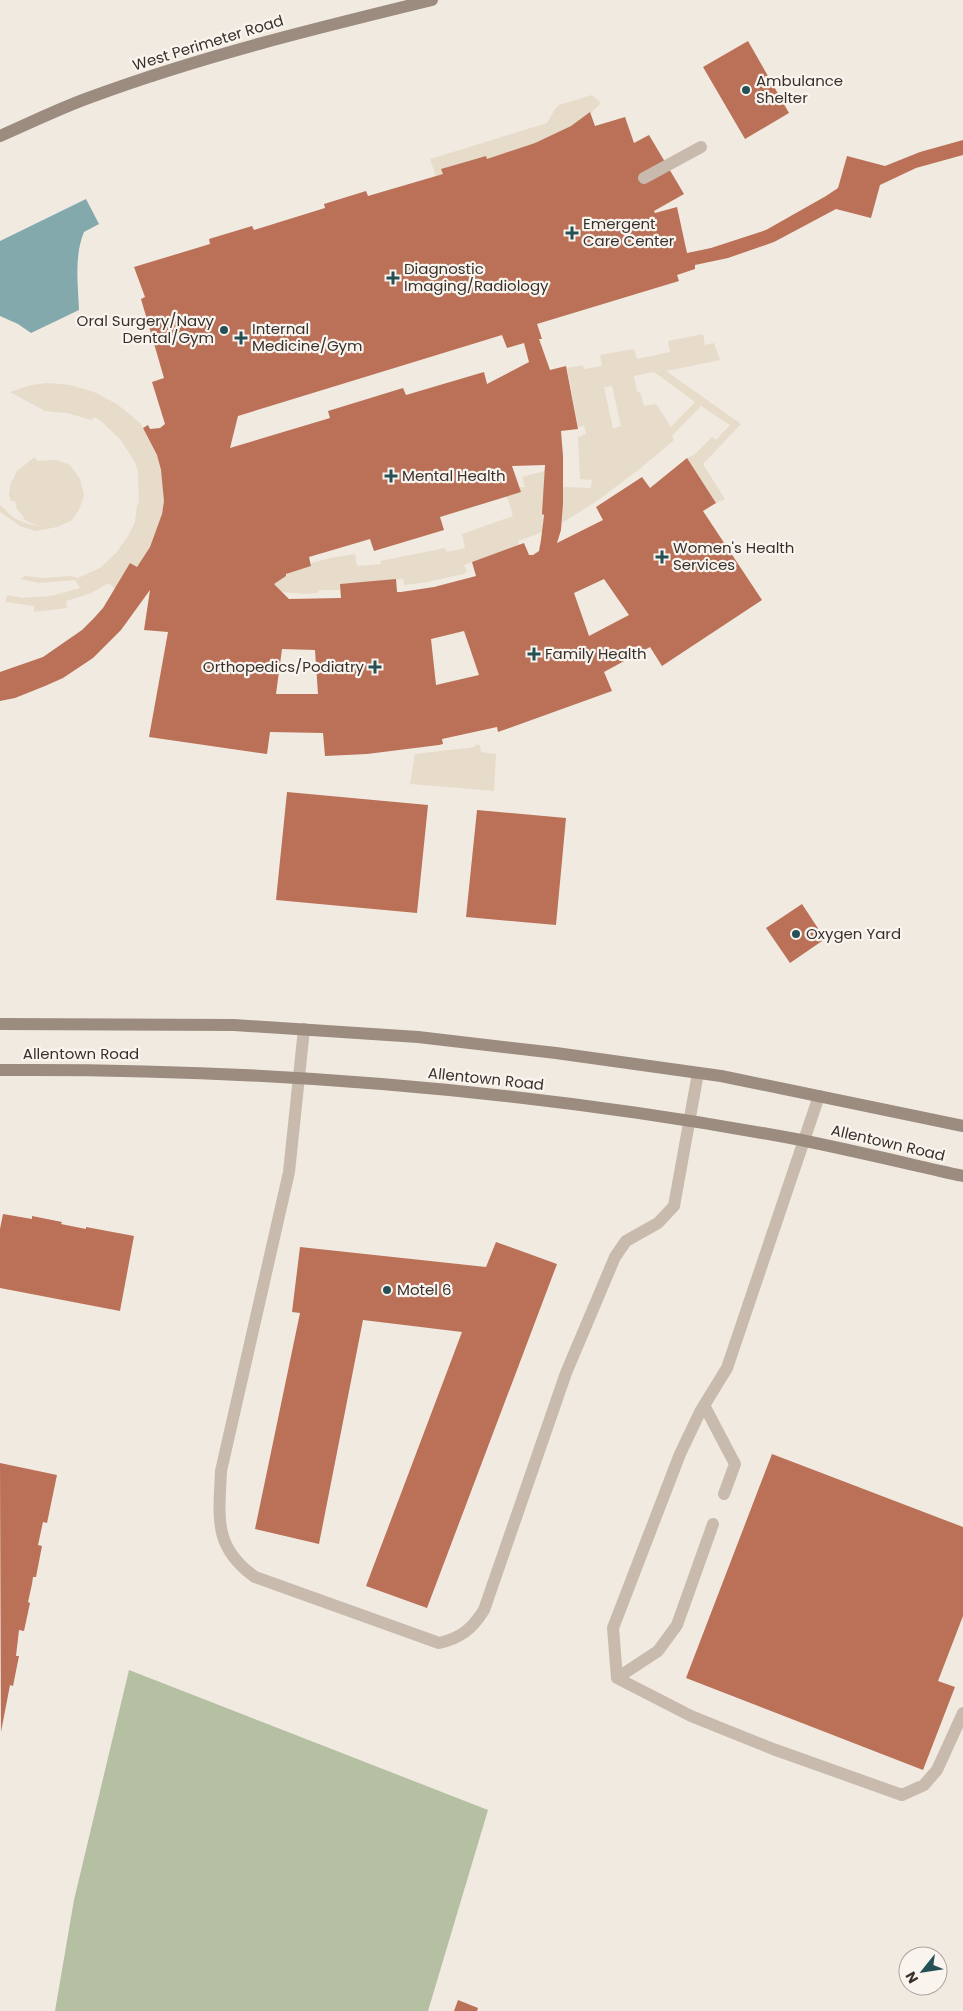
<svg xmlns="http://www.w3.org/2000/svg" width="963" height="2011" viewBox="0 0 963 2011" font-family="Poppins,sans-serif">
<rect width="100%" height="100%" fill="#f1eae1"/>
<!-- green -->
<path fill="#b5bfa2" d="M129,1670L488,1810L428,2011H55L74,1900Z"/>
<!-- plaza -->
<path fill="#e7dbca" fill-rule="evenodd" d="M592,95L601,103L590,114L589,113L571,126L535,143L487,159L486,156L442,169L443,174L436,176L430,159L547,123L555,109L559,105Z
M703,334L705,345L714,343L720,360L666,371L741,424L703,464L725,499L716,503L687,458L694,455L712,437L716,440L730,425L701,406L672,436L674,440L642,467L597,501L562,523L563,487L591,488L592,480L580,479L578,437L586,434L584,426L578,427L567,368L583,365L584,369L602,366L600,355L634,349L637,359L670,352L668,341ZM654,372L695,402L671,427L656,404L644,406L640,392H637L634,376ZM612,386L621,426L613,429L604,387Z
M47,383L71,385L94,392L117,404L140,423L157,455L164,485V501L162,514L150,547L137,567L130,563L115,589L109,583L91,593L66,601L67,608L34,612V606L6,602V598L8,595L22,598L51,596L80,588L75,580L40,583L20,579L25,576L44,578L70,576L78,578L100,568L116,553L128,536L135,522L137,505L139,503L138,472L135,462L120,439L101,421L94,417L92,420L67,413L45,411L10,392L31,385Z
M35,457L37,461L57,460L70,465L80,479L84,495L79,510L71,521L57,527L36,531L20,526L0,512V505L14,518L28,524L38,526L23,519L24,517L17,509L15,501H11L9,494L11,483L17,471Z
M545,471L542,532L518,541L519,545L464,565L467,572L463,574L428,582L404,585L403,579L340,584V590H319L318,593L307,594L282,592L274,584L290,572L311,566V563L330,558L355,554L357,566L381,564L380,561L445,548L447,552L465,548L462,534L513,516L507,496L521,492L519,487H525L522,477Z
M475,745H480L481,752L496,754L494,791L410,784L415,754L475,747Z"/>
<!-- water -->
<path fill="#83a9ac" d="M86,199L99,224L84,232C74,256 78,284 79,310L31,333L18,324L0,316V241Z"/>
<!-- building -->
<path fill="#ba7157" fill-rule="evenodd" d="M748,41L789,113L745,139L703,67Z
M590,112L595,126L625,117L634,143L649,135L684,194L654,211L655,213L677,207L687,253L711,248L766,230L826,196L838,188L847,156L885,166L920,152L963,140V155L916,168L880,185L871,218L836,209L774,242L728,258L695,265V269L677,275L679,281L537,324L542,339H539L550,370L566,366L578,429L561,431L563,456V504L561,530L557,543L603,520L596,507L642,477L650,488L687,458L716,503L703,511L762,600L662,666L650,647L604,672L612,691L498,732L497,727L442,739L443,744L439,745L367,754L325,756L323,733L270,732L267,754L149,737L168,632L144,630L150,590L121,630L93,658L63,678L45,686L15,698L0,701V672L43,657L82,630L94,618L103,608L130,563L137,567L150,547L162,514L164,501L161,470L157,455L143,428L148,425L150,429L160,428L165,424L152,382L164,378L141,299L145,297L134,267L210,244L209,239L252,226L254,230L325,208L324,204L366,191L368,196L443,174L441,169L486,156L487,159L535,143L571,126ZM502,335L507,348L524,343L529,362L487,384L484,372L406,395L403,388L328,411L330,418L230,448L238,416ZM545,465L542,514L544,515L541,540L539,551L533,555H529L524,543L472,562L476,576L434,587L401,592H397L396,579L340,584L341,598L289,599L274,584L286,576V574L311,566L309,557L370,539L374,551L444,530L440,517L521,492L512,466ZM604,579L629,615L589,636L574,593ZM464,631L479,675L436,685L431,639ZM282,649L315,650L318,694H276Z
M287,792L428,805L417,913L276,900Z
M477,810L566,818L556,925L466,917Z
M802,904L825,939L790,963L766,928Z
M3,1214L32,1219V1216L62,1222L61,1224L86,1229V1227L134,1236L120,1311L0,1288V1229Z
M496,1242L557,1264L427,1608L366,1586L462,1332L363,1320L319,1544L255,1529L300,1313L292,1312L300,1247L486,1267Z
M772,1454L963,1527V1616L938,1681L955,1687L923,1770L686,1678Z
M0,1463L57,1475L47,1523L43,1522L38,1545L42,1546L36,1577H33L32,1584L28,1602L30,1603L24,1631L19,1630L16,1656H19L13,1686L10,1685L1,1732Z
M458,2000L478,2008L477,2011H454Z"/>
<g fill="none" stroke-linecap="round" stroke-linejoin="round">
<!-- lane -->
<path stroke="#c8bbae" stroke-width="12" d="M644,178L701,147
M304,1029L289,1172L221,1471C219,1518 213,1547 255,1577L439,1643C461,1638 472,1629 484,1610L566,1373L615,1257L626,1241L658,1223L674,1206L698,1073
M819,1096L727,1368L700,1412L680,1454L613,1628L617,1678L691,1716L773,1749L902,1795L924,1785L937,1770L963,1713
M704,1405L735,1464L724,1494
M617,1678L658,1651L677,1625L713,1524"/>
<!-- secondary -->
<path stroke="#9c8b7f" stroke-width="12" d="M0,136C30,123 60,108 91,97C202,56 317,28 432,0
M0,1024L234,1025L418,1037L556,1053L721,1076L963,1126
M0,1070C268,1068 538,1091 801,1140C855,1151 909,1164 963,1176"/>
</g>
<!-- markers -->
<g fill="#255156" stroke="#f9f4ee" stroke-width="2">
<circle cx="746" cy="90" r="5"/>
<path d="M569.5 225.5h5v5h5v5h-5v5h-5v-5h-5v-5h5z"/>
<path d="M390.5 270.5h5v5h5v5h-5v5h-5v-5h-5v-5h5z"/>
<circle cx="224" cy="330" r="5"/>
<path d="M238.5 330.5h5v5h5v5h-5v5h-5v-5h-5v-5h5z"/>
<path d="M388.5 468.5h5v5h5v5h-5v5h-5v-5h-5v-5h5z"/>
<path d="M659.5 549.5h5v5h5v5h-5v5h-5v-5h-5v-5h5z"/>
<path d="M531.5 646.5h5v5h5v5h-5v5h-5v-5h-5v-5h5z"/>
<path d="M372.5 659.5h5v5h5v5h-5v5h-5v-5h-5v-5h5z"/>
<circle cx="796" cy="934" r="5"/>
<circle cx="387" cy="1290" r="5"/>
</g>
<g text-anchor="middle" stroke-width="4.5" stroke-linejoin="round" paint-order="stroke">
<!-- street labels -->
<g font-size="15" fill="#38302c" stroke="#f9f4ee">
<text transform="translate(208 43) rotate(-17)" y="5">West Perimeter Road</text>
<text x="81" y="1059">Allentown Road</text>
<text transform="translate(486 1079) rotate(6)" y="5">Allentown Road</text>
<text transform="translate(888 1143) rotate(13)" y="5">Allentown Road</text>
</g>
<!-- poi labels -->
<g font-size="15" fill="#38302c" stroke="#f9f4ee" text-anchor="start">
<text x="756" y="86">Ambulance<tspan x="756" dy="17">Shelter</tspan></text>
<text x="583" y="229">Emergent<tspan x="583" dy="17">Care Center</tspan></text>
<text x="404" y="274">Diagnostic<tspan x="404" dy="17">Imaging/Radiology</tspan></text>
<text x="214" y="326" text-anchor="end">Oral Surgery/Navy<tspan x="214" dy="17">Dental/Gym</tspan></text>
<text x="252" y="334">Internal<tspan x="252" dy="17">Medicine/Gym</tspan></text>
<text x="402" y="481">Mental Health</text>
<text x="673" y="553">Women's Health<tspan x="673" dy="17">Services</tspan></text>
<text x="545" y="659">Family Health</text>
<text x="364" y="672" text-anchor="end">Orthopedics/Podiatry</text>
<text x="806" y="939">Oxygen Yard</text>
<text x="397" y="1295">Motel 6</text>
</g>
</g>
<!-- north arrow -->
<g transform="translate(923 1971) rotate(240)"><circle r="24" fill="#f9f4ee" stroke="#aca6a0"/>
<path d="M0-4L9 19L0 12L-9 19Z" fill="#255156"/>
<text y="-8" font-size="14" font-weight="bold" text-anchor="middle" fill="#38302c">N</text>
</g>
</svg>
